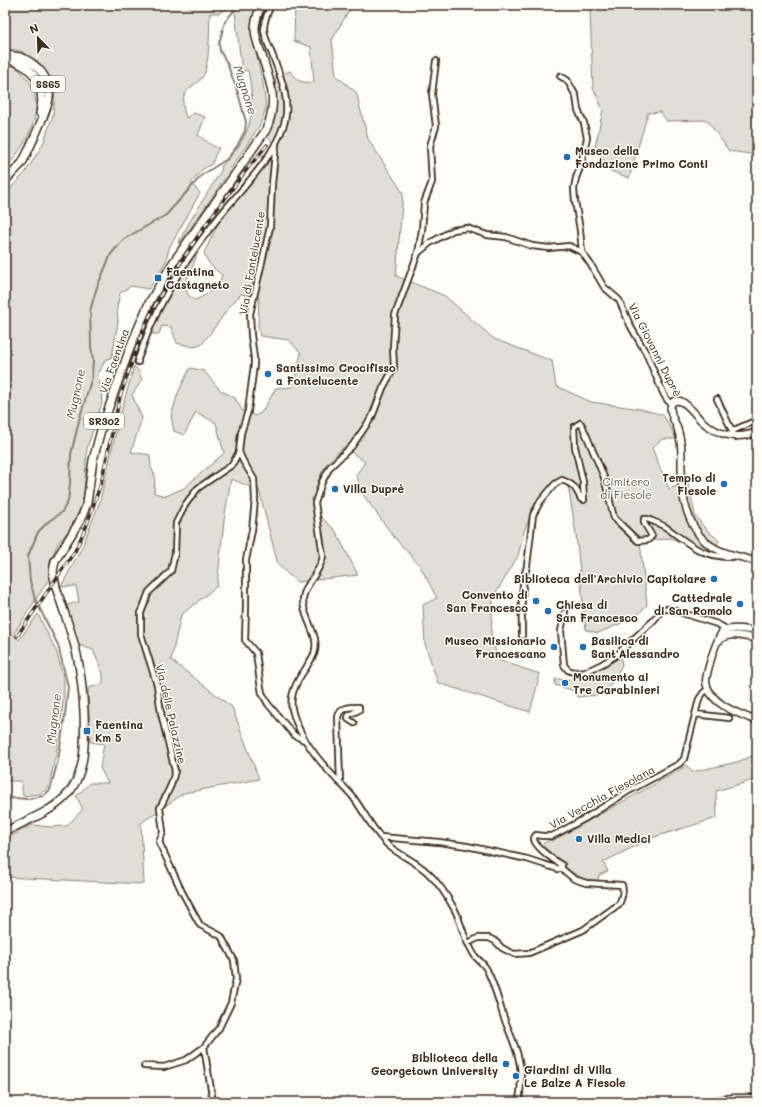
<svg xmlns="http://www.w3.org/2000/svg" width="762" height="1107" viewBox="0 0 762 1107" font-family="Mali,sans-serif">
<rect width="100%" height="100%" fill="#fdfcf7"/>
<filter id="ink" filterUnits="userSpaceOnUse"><feTurbulence type="fractalNoise" baseFrequency=".025" numOctaves="2"/><feDisplacementMap in="SourceGraphic" scale="8" xChannelSelector="R" yChannelSelector="G"/><feConvolveMatrix kernelMatrix="1 2 1 2 8 2 1 2 1" color-interpolation-filters="sRGB"/></filter>
<g filter="url(#ink)">
<!-- green -->
<path fill="#e1ded7" stroke="#8e847a" d="M5,5H259L255,12L251,32L263,83L266,108L260,125L208,203L179,244L178,243L190,221L221,171L222,165C239,150 252,128 252,105C252,93 250,82 248,70L242,72L235,12L230,8L219,13H210C209,33 210,53 205,72C201,85 182,87 183,103C183,108 185,114 186,118L194,113L205,117L198,135L213,146L219,148L215,155L212,164L203,169L191,183L200,193L169,248L166,261L149,289L131,286L120,293L117,307L118,322L112,357L105,360L98,375L101,390L102,403L87,448L84,493L81,507L70,529L58,543L50,561L49,579L13,635L19,640L38,614L57,653L64,681V697L57,749L50,781L47,789L39,794L23,796L21,781H5V194L25,173L43,144L53,115L55,91L43,70L21,51L5,48Z
M295,5H352L332,40L336,76L356,92L368,139L403,193L396,276L445,296L494,339L552,361L556,386L591,402L641,409L663,415L677,439H662L652,448L669,489L688,482L695,515L703,526L719,541L709,555L671,538L640,542L647,605L636,617L598,633L586,630L576,534L567,479L556,480L536,503L524,531L518,556L493,598L491,635L498,660L540,674L530,712L438,683L425,644L423,605L437,598L420,566L394,537L364,496L356,475L365,462L344,447L326,464L318,481L313,510L335,530L358,575L297,582L278,565L259,490L231,479L224,520L217,586L181,615L171,660L232,707L259,779L184,793L141,823L144,884L5,877V841L13,835L32,825L51,827L67,826L83,809L76,796L90,783H108L100,768L104,744L90,742L88,688L103,684V674L93,650L79,645L64,606L79,602L76,586L61,587L83,545L100,501L118,423L134,366L139,372L142,380L132,395L142,418L131,452L150,455L151,468L155,475L154,493L166,496L184,488L224,453L216,423L196,412L184,435L174,431L171,416L178,393L190,368L204,371L220,390L235,398L242,410L255,416L262,412L276,388L293,387L301,353L289,340L260,336L258,325L259,297L241,294L229,307L218,323L201,345L194,347L177,343L171,327L162,326L159,334H151L165,302L195,251L198,253L187,280L184,286L189,296L195,300C206,296 219,287 222,275C213,268 207,263 204,253L218,224L273,143L267,137C279,116 277,100 275,78L290,71C298,82 300,83 314,82L311,47L294,41Z
M580,5H757V155L729,151L707,120L667,121L660,112L648,113L629,178L611,171L595,147L603,110L593,88L590,10Z
M5,64C8,65 12,65 14,66C20,69 28,79 31,85C46,115 24,147 5,169Z
M620,654L622,665L605,694L577,697L575,691L555,685V679L578,680L615,659Z
M757,754V779L716,791L717,818L654,837L603,862L608,871L599,875L597,883C571,877 560,862 542,844L548,841L554,840L678,771L686,765L692,772L737,762Z"/>
<g fill="none" stroke-linecap="round" stroke-linejoin="round">
<!-- stream -->
<path stroke="#887d74" stroke-width="2" d="M5,799L16,798L27,799L43,796L50,790L58,760L65,715L68,687L58,645L35,599L30,581L28,556L38,532L49,521L62,512L68,501L70,484L71,454L80,417L92,377L93,360L91,346L90,311L97,287L111,254L124,239L166,215L202,175L227,159L237,146L245,131L246,122L238,93L227,63L220,51L219,43L225,22L238,5"/>
<!-- street casing -->
<g stroke="#3b2a1e" stroke-width="8">
<path id="street" d="M560,76L567,80L576,96L578,110L584,123L587,138L581,165L576,178L574,189L575,201L580,230L582,252
M276,144L272,184L270,227L250,314L251,335L254,358V365L248,411L241,433L239,452L243,461L254,479L255,500L252,530L246,560V606L245,640L256,653L260,682L262,693L268,704L294,735L304,740
M418,253L422,230L424,203L432,182L430,146L436,126L432,94L436,61
M138,362V359C142,349 145,340 149,330C165,292 189,255 215,222C237,193 271,162 283,127C292,103 281,77 272,54C269,46 264,37 264,28C264,20 268,12 271,5
M717,399L735,437
M732,431L757,420
M565,612L561,631L564,665L568,670L573,672L583,673L602,664L615,656L654,620L661,611L665,609H670L717,624L723,627L726,632
M522,636C522,613 520,589 527,566L533,515L540,502L555,484L562,480C575,485 575,488 581,499L584,500L583,482L575,447L574,427L580,423L582,425L604,477L614,518L638,541L648,540L652,536L644,523V519H647C654,522 661,524 667,528C690,545 702,557 732,557
M695,714L729,718
M340,783L338,717C340,707 350,707 359,707V710L349,715L348,717V719L354,723
M381,837L439,842L467,846L527,859L555,868L558,869L561,868
M561,868L562,865L560,864C554,860 533,846 534,838C534,837 535,836 536,835L543,836H552L558,833L584,819L627,792L679,764L684,759L699,699L704,692L708,690
M468,943L478,938H489L495,941L502,948L514,954L529,953L583,930L619,904C622,898 624,892 622,885L586,883L574,879L561,868
M144,1066L164,1067L186,1060L204,1047
M213,1102L204,1047L219,1028L231,1003L236,979L234,960L221,936L200,925L182,892L159,842L163,832L160,808L171,785L175,771L161,713L157,685L141,634V613L149,592L171,571L175,553L176,523L185,505L198,488L232,465L239,452
M519,1102C520,1094 521,1085 521,1077C521,1055 510,1035 503,1015C498,999 494,983 486,968C483,963 478,960 475,956C472,952 470,946 467,942C463,932 460,922 456,912C449,899 439,883 428,873C417,862 401,856 389,846C374,833 365,813 353,797C345,787 335,779 327,769C312,752 297,732 292,709C289,694 298,679 306,668C308,664 312,659 314,654C321,635 302,618 303,599C304,584 321,572 323,556L315,503L322,482L330,467L352,446L372,417L383,388L394,368L393,348L395,315L418,253L430,243L453,230L467,228L487,235L506,237L532,246L549,248L569,246L582,252L591,265L604,287L619,300L631,327L646,353L664,395L668,401L672,403"/>
</g>
<!-- secondary casing -->
<g stroke="#3b2a1e" stroke-width="9">
<path id="secondary" d="M757,432C740,439 724,437 708,426C704,423 700,420 697,416C692,411 682,396 673,402C671,404 670,408 671,411C671,416 674,420 676,425C679,431 680,438 681,445C682,458 681,470 682,482C682,500 689,522 700,536C715,554 737,555 757,562
M757,631C746,630 732,626 722,632C716,642 712,655 709,666C708,671 706,676 706,681C708,704 740,714 757,721
M719,641C728,631 743,637 755,638
M707,1102L732,1098H757"/>
</g>
<!-- primary casing -->
<g stroke="#3b2a1e" stroke-width="10">
<path id="primary" d="M5,55C10,55 15,56 20,57C37,63 51,79 49,97C48,108 42,119 38,129C33,140 28,152 22,163C17,169 10,175 5,181
M5,59C10,60 16,61 20,64C39,73 45,94 40,113
M5,832C24,821 47,814 63,799C87,777 85,741 84,712C83,693 81,674 77,655C72,632 63,610 56,587L53,572L55,561L78,524L83,514L87,503L93,460L101,430L131,345L149,303L172,264L266,130C279,101 270,81 261,53C258,45 255,37 255,29C255,20 258,13 261,5"/>
</g>
<!-- street -->
<use href="#street" stroke="#fdfcf7" stroke-width="4.5"/>
<!-- secondary -->
<use href="#secondary" stroke="#fdfcf7" stroke-width="6"/>
<!-- primary -->
<use href="#primary" stroke="#fdfcf7" stroke-width="7"/>
<!-- rail casing -->
<g stroke="#3b2a1e" stroke-width="3.5">
<path id="rail" d="M17,636L75,551L86,527L101,483L120,397L144,327L166,285L204,227L244,173L267,145"/>
</g>
<!-- rail -->
<use href="#rail" stroke="#fdfcf7" stroke-width="2" stroke-dasharray="6" stroke-linecap="butt"/>
</g>
</g>
<!-- markers -->
<g fill="#1f6fb2" stroke="#fdfcf7" stroke-width="1.5">
<circle cx="567" cy="157" r="4"/>
<rect x="154" y="274" width="8" height="8" rx="2"/>
<circle cx="268" cy="374" r="4"/>
<circle cx="724" cy="484" r="4"/>
<circle cx="335" cy="489" r="4"/>
<circle cx="714" cy="579" r="4"/>
<circle cx="536" cy="601" r="4"/>
<circle cx="740" cy="604" r="4"/>
<circle cx="548" cy="611" r="4"/>
<circle cx="554" cy="647" r="4"/>
<circle cx="583" cy="647" r="4"/>
<circle cx="565" cy="683" r="4"/>
<rect x="83" y="727" width="8" height="8" rx="2"/>
<circle cx="579" cy="839" r="4"/>
<circle cx="506" cy="1064" r="4"/>
<circle cx="516" cy="1076" r="4"/>
</g>
<g text-anchor="middle" stroke-width="3" stroke-linejoin="round" paint-order="stroke">
<!-- shield labels -->
<g fill="#fdfcf7" stroke="#75695f" stroke-width="1">
<rect x="31" y="76" width="34" height="16" rx="3"/>
<rect x="84" y="413" width="40" height="16" rx="3"/>
</g>
<g font-size="10" font-weight="bold" fill="#3b2a1e">
<text x="48" y="88">SS65</text>
<text x="104" y="425">SR302</text>
</g>
<!-- poi labels -->
<g font-size="11" font-weight="bold" fill="#3b2a1e" stroke="#fdfcf7" text-anchor="start">
<text x="575" y="155">Museo della<tspan x="575" dy="13">Fondazione Primo Conti</tspan></text>
<text x="166" y="276">Faentina<tspan x="166" dy="13">Castagneto</tspan></text>
<text x="276" y="372">Santissimo Crocifisso<tspan x="276" dy="13">a Fontelucente</tspan></text>
<text x="716" y="482" text-anchor="end">Tempio di<tspan x="716" dy="13">Fiesole</tspan></text>
<text x="343" y="493">Villa Duprè</text>
<text x="706" y="583" text-anchor="end">Biblioteca dell'Archivio Capitolare</text>
<text x="528" y="599" text-anchor="end">Convento di<tspan x="528" dy="13">San Francesco</tspan></text>
<text x="732" y="602" text-anchor="end">Cattedrale<tspan x="732" dy="13">di San Romolo</tspan></text>
<text x="556" y="609">Chiesa di<tspan x="556" dy="13">San Francesco</tspan></text>
<text x="546" y="645" text-anchor="end">Museo Missionario<tspan x="546" dy="13">Francescano</tspan></text>
<text x="591" y="645">Basilica di<tspan x="591" dy="13">Sant'Alessandro</tspan></text>
<text x="573" y="681">Monumento ai<tspan x="573" dy="13">Tre Carabinieri</tspan></text>
<text x="95" y="729">Faentina<tspan x="95" dy="13">Km 5</tspan></text>
<text x="587" y="843">Villa Medici</text>
<text x="498" y="1062" text-anchor="end">Biblioteca della<tspan x="498" dy="13">Georgetown University</tspan></text>
<text x="524" y="1074">Giardini di Villa<tspan x="524" dy="13">Le Balze A Fiesole</tspan></text>
</g>
<!-- street labels -->
<g font-size="11" fill="#3b2a1e" stroke="#fdfcf7">
<text transform="translate(252 263) rotate(-80)" y="4">Via di Fontelucente</text>
<text transform="translate(655 350) rotate(63)" y="4">Via Giovanni Duprè</text>
<text transform="translate(114 361) rotate(-70)" y="4">Via Faentina</text>
<text transform="translate(171 714) rotate(77)" y="4">Via delle Palazzine</text>
<text transform="translate(602 797) rotate(-29)" y="4">Via Vecchia Fiesolana</text>
</g>
<!-- park labels -->
<g font-size="11" fill="#64574c" stroke="#fdfcf7">
<text x="626" y="486">Cimitero<tspan x="626" dy="13">di Fiesole</tspan></text>
</g>
<!-- water labels -->
<g font-size="12" font-style="italic" fill="#615349" stroke="#fdfcf7">
<text transform="translate(245 90) rotate(72)" y="4">Mugnone</text>
<text transform="translate(76 394) rotate(-78)" y="4">Mugnone</text>
<text transform="translate(54 719) rotate(-83)" y="4">Mugnone</text>
</g>
</g>
<!-- margin -->
<rect width="762" height="1107" fill="none" stroke="#fdfcf7" stroke-width="20"/>
<rect x="10" y="10" width="742" height="1087" fill="none" stroke="#3b2a1e" stroke-width="1.5" filter="url(#ink)"/>
<!-- north arrow -->
<g transform="translate(38 38) rotate(337)" stroke="#fdfcf7" stroke-width="3" paint-order="stroke">
<path d="M0-3L7 15L0 10L-7 15Z" fill="#3b2a1e"/>
<text y="-6" font-size="11" font-weight="bold" text-anchor="middle" fill="#3b2a1e">N</text>
</g>
</svg>
